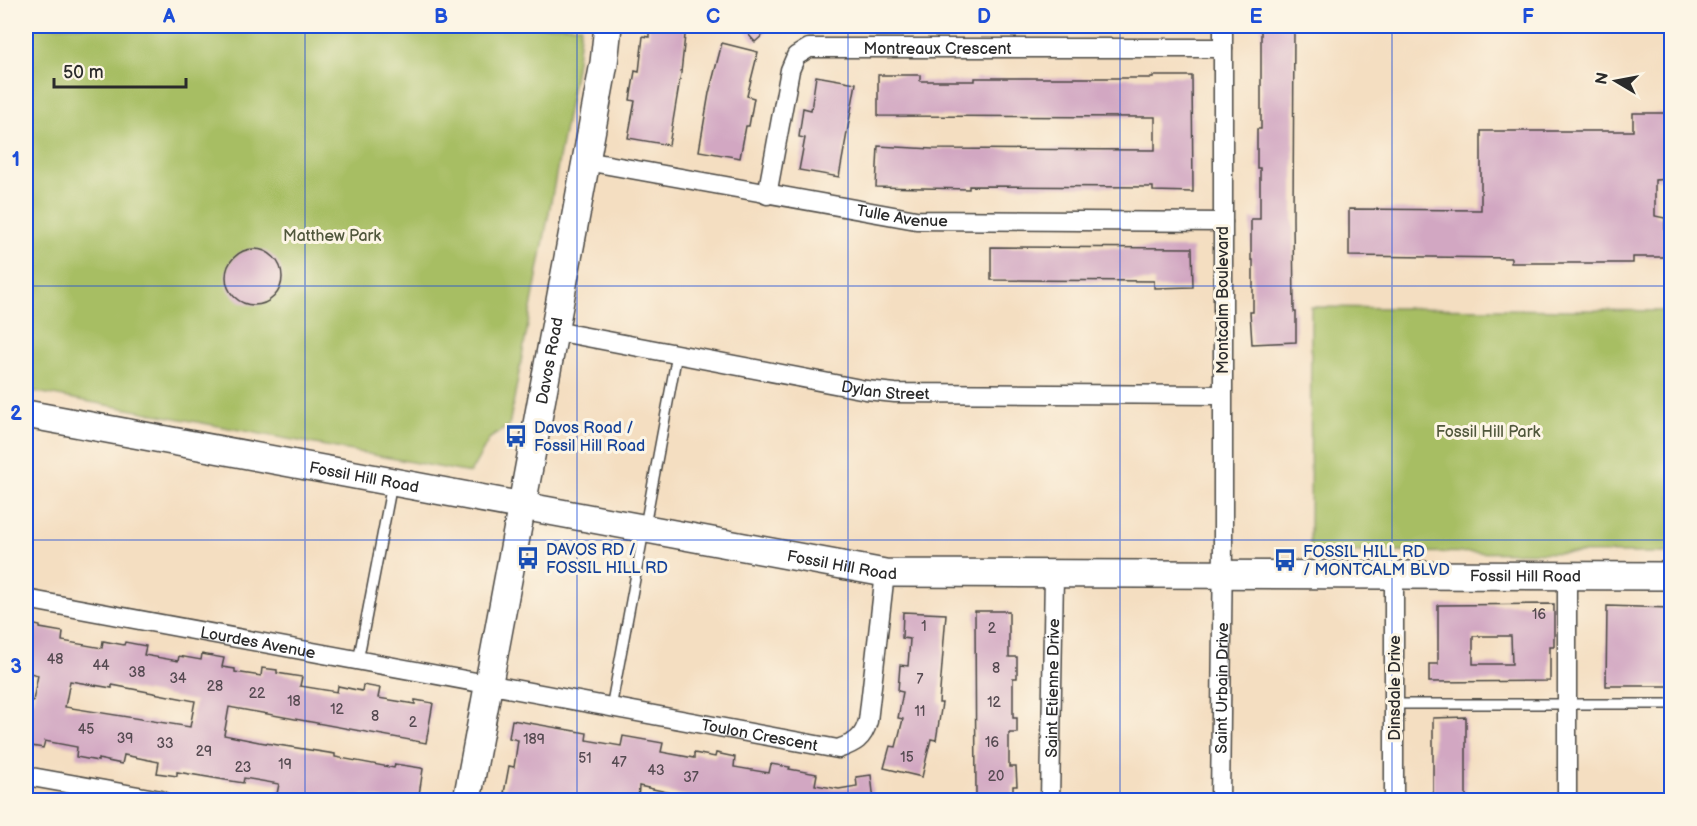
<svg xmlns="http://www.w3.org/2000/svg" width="1697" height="826" viewBox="0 0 1697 826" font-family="'Balsamiq Sans',sans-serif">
<rect width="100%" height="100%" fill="#fcf5e5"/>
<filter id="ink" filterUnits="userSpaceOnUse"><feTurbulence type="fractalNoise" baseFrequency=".0167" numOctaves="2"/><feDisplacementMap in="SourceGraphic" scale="12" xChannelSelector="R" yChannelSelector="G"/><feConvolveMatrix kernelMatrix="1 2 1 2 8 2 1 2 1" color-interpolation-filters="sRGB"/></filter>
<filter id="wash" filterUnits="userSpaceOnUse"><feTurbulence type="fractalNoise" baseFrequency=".008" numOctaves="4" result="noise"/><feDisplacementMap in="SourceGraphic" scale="24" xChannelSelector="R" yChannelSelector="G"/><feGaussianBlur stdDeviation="1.35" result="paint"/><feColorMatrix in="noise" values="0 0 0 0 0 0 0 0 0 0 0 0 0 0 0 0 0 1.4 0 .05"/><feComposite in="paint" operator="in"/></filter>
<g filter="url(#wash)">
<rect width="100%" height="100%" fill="#f4dec1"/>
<!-- green -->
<path fill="#a7be63" stroke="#697447" stroke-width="1.5" d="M26,26H581L576,68L509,426L490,438L470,473L26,390Z
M1311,307L1671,311V553L1310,552Z"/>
<g id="blocks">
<!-- building -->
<path fill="#d2a7c2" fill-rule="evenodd" d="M649,26H686L681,73L669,145L628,138L635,101L630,100L635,71L639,72L643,36L649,37Z
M741,26H773L755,42Z
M1261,26H1294L1293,219L1294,312H1296V342L1252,344L1250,312H1253V260H1251V219H1260V168H1257V129H1261Z
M722,43L758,52L747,96L754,98L749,126H746L740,158L699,151L709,93Z
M878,75H920V81H975V78H1153V76H1192L1193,192L1153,191V187L969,186V189L876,187L878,146L933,149L1155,150V117L878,116Z
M816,76L856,83L839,177L799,170L805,138L799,137L803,108L811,110Z
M1633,113H1671L1670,179L1655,180V216L1665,218V257H1633V263H1511V258L1349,256V209L1481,210V131H1633Z
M991,247L1192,248L1193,287L1154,288V281L991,280Z
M226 277a28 28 0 1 1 56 0a28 28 0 1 1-56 0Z
M1554,604V646H1550V681L1429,682V664H1438V605ZM1473,636H1511L1512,664H1473Z
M1607,606L1671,608V686H1606Z
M975,611H1009V657H1017V678H1013V718H1017V733H1009V767H1016L1017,786H1013V801H976Z
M903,612L946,614L939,703H942L936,740L931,739L922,777L884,768L890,746L896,747L903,719L898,718L903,692L898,691L900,665L908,666L910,639L902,638Z
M26,623L40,626V628L63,632L62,641L102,648L103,641L124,645L125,642L146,646L144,655L178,661L179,656L201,660L202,654L224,658L222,667L235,669V672L261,676L262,668L277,670V673L302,677L300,686L337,692L338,686L362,691L363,685L380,688L378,698L415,704V700L433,703L426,743L229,707L224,735L259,742L335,754V757L394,768L395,764L421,768L423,769L418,801H391L362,795L361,801H320L277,794L279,784L244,778L243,783L177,772V776L157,773L159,762L124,755L122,764L98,759V761L76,757L77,747L45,741L43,748L26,745V700L33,701L38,675L26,672ZM70,681L112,688V685L195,701L190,727L65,707Z
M1466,717V801H1433V718Z
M512,720L587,733L586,740L621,746L623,736L663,743L661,752L694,758V753L715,757L716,753L735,757L734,767L769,773L771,764L790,767L789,769L817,774L815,785L839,789L857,786L856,777L871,775L874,801H708L639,786L638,801H549L504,793L509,766L514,767L518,740L509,738Z"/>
</g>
</g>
<g filter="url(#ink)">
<use href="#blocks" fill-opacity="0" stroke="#494642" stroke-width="1.5"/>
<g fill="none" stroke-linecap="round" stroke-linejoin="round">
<!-- lane casing -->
<g stroke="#494642" stroke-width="12">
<path id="lane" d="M358,661L392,484
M1394,704H1672
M611,708L677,354"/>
</g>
<!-- street casing -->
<g stroke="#494642" stroke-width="21">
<g id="street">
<path id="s1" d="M586,161L916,220L1223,222"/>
<path id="s2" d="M767,195L790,70L796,56L809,48H1223"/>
<path id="s3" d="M555,331L866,390L895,393L1222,395"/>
<path id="s4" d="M26,599L838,749C855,743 863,739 868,721L885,573"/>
<path d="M26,776L161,800"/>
<path id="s5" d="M1050,800L1054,575"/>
<path id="s6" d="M1220,800L1223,544V26"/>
<path d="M1394,800V576"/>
<path d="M1567,800V576"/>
</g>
</g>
<!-- secondary casing -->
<g stroke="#494642" stroke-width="30">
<g id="secondary">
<path id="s7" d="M26,414L885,573L1672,576"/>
<path id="s8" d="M467,800L586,161L604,63L608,26"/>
</g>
</g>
<!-- lane -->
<use href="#lane" stroke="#fff" stroke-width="9"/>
<!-- street -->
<use href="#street" stroke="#fff" stroke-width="18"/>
<!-- secondary -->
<use href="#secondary" stroke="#fff" stroke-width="27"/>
</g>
</g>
<!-- grid -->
<path fill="none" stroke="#1d4ed8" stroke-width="1.5" stroke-opacity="0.55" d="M305,26V800M577,26V800M848,26V800M1120,26V800M1392,26V800M26,286H1672M26,540H1672"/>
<!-- icons -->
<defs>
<g id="bus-bare" transform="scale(1.8)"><path d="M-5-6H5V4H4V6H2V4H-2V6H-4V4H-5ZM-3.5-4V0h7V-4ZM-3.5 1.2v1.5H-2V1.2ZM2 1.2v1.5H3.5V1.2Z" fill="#1a4fb4" stroke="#fcf5e5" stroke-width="2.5" paint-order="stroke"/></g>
</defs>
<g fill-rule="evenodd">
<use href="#bus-bare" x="516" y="436"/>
<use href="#bus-bare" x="528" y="558"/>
<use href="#bus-bare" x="1285" y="560"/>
</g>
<g text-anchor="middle" stroke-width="6" stroke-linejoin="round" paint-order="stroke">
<!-- number labels -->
<g font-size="14" fill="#554a51">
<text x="1539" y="619">16</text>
<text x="924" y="631">1</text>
<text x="992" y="633">2</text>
<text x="55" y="664">48</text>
<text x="101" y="670">44</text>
<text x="996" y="673">8</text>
<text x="137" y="677">38</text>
<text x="178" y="683">34</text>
<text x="920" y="684">7</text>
<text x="215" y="691">28</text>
<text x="257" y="698">22</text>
<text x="294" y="706">18</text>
<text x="994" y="707">12</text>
<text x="337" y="714">12</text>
<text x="920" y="716">11</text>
<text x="375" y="721">8</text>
<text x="413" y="727">2</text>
<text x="86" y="734">45</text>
<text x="125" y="743">39</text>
<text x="534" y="744">189</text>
<text x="992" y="747">16</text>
<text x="165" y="748">33</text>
<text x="204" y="756">29</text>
<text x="907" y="762">15</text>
<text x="585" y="763">51</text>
<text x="619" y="767">47</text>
<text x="285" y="769">19</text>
<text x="243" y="772">23</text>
<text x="656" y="775">43</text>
<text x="996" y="781">20</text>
<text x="691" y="782">37</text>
</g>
<!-- street labels -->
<g font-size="16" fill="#2b2b2b" stroke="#fcf5e5">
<text dy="6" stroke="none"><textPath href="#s2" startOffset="286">Montreaux Crescent</textPath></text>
<text dy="6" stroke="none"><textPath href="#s1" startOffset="321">Tulle Avenue</textPath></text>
<text transform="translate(1222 300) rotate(-90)" y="6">Montcalm Boulevard</text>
<text dy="6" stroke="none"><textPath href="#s8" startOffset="447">Davos Road</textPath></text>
<text dy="6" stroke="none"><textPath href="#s3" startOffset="336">Dylan Street</textPath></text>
<text dy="6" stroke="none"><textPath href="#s7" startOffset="344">Fossil Hill Road</textPath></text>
<text dy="6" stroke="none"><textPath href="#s7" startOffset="830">Fossil Hill Road</textPath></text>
<text dy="6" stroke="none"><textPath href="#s7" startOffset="1514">Fossil Hill Road</textPath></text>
<text dy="6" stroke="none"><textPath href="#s4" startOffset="236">Lourdes Avenue</textPath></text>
<text dy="6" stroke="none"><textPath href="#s5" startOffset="112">Saint Etienne Drive</textPath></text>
<text dy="6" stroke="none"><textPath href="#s6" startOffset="112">Saint Urbain Drive</textPath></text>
<text transform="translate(1394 688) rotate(-90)" y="6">Dinsdale Drive</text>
<text dy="6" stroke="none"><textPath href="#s4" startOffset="746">Toulon Crescent</textPath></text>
</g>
<!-- park labels -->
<g font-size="16" fill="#50573c" stroke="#fcf5e5">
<text x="332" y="241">Matthew Park</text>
<text x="1488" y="437">Fossil Hill Park</text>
</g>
<!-- transit labels -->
<g font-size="16" fill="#164399" stroke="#fcf5e5" text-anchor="start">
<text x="534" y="433">Davos Road /<tspan x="534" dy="18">Fossil Hill Road</tspan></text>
<text x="546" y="555">DAVOS RD /<tspan x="546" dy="18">FOSSIL HILL RD</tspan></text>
<text x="1303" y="557">FOSSIL HILL RD<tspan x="1303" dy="18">/ MONTCALM BLVD</tspan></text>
</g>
</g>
<!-- margin -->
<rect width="1697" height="826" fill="none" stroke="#fcf5e5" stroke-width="66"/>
<!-- north arrow -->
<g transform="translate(1616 81) rotate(280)" stroke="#fcf5e5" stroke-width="4.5" paint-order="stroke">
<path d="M0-4.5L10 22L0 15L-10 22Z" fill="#2b2b2b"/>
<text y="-9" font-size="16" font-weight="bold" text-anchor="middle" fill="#2b2b2b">N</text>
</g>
<!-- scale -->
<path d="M54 78v9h132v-9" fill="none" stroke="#2b2b2b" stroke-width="3"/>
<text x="63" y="78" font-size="18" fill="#2b2b2b" stroke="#fcf5e5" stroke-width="4.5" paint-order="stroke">50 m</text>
<rect x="33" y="33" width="1631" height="760" fill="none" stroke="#1d4ed8" stroke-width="2"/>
<g font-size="20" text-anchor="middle" font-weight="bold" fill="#1d4ed8">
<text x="169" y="23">A</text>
<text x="441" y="23">B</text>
<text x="713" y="23">C</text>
<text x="984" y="23">D</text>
<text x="1256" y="23">E</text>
<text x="1528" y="23">F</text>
<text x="16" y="166">1</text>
<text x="16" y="420">2</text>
<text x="16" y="673">3</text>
</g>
</svg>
